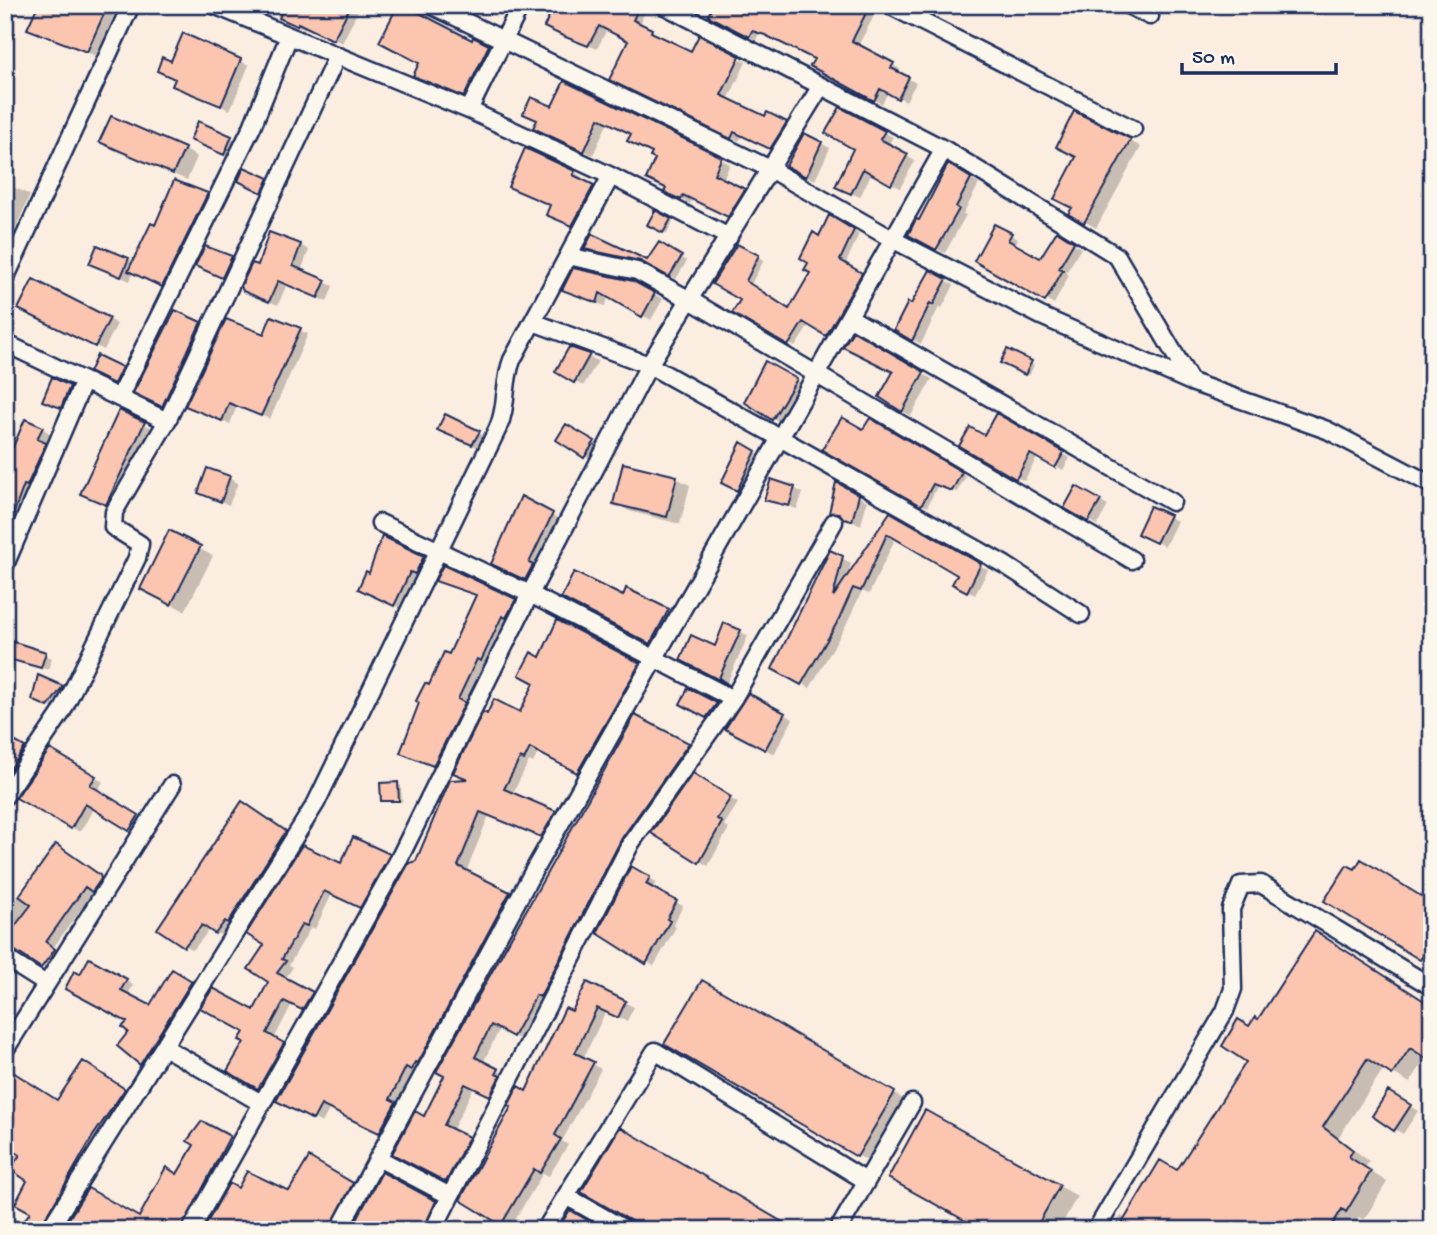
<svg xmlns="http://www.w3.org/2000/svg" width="1437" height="1235" viewBox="0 0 1437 1235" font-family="'Gochi Hand',sans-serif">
<rect width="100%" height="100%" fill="#fbede0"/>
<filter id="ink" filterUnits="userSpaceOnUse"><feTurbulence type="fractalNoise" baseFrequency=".0143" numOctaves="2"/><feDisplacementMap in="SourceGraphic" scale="14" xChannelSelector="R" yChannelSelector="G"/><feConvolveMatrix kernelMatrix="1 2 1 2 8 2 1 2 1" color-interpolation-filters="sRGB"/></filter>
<g filter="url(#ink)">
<!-- shadow -->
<path fill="#0003" d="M287,5H361L342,43L306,25L305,29L289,22Z
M399,5H429V16L441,26L496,51L472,99L423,79L421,63Z
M496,5H519L514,14Z
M556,5H647L640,25L692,53L739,58L746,62L728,100L793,128L778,152L743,135L739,141L619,83L631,41L607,29L597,49L554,30Z
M707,5H859L875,14L858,46L900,69L898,73L916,83L906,101L888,92L882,104L812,65L816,59L759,33L756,40L717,20L713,9Z
M923,5H945L941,14Z
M106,8L115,13L96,56L37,33Z
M184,35L249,65L230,110L182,90L171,63Z
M565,83L730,164L723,180L753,195L738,221L693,199L690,204L667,191L654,153L633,134L608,122L593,155L545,133Z
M841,110L893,137L888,145L915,161L900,188L872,172L860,197L846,191L855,148Z
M199,124L240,143L233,159L200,144Z
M805,135L830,148L815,180L788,166Z
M1130,141L1141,147L1096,228L1071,213Z
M114,149H184L197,157L187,180Z
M948,166L979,184L963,214L966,215L945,253L910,235L920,223Z
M574,172L582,177L581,180L602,191L581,230L557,219L552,205Z
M268,179L276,184L271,196L249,186Z
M5,183L30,195L7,248L5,247Z
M207,194L215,199L171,290L133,272L130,281L91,264L128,259L134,263L156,228Z
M655,213L673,222L667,234L649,224Z
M830,217L859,234L845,265L867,277L833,337L810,324L795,347L735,312L743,300L737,246L764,260L750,286L789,311L812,273L810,262Z
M995,226L1018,239L1015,246L1041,260L1058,234L1081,248L1066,273L1069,275L1054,304L977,261Z
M659,244L687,261L676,279L648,264L586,248L648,262Z
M300,245L309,250L301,271L333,286L327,302L287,284L278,305L253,295L259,267Z
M206,248L240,262L231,281L206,270Z
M930,273L954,285L942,308L939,307L921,344L896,330Z
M633,283L663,299L651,320L609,296L605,306L572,294Z
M176,312L212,330L174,412L147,399Z
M28,314L109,319L117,324L104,350Z
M272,318L308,334L270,419L237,406L230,424L195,410L265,336Z
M853,334L932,379L911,416L902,411L895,372Z
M570,349L598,361L583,386L557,372Z
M1007,351L1034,365L1029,376L1002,362Z
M98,357L130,373L123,387L99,376Z
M765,363L804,385L780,422L747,402Z
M53,380L78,392L70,412L53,405Z
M120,412L152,428L114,508L90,498Z
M997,416L1070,458L1063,470L1038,456L1024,481L961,445L985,437Z
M870,420L966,476L957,492L938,485L927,507L824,449L864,431Z
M567,426L602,447L593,461L558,439Z
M42,428L51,434L46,444L54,449L5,553V446L13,450Z
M479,433L487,438L481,449L448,434Z
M741,445L762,456L744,493L729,486Z
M229,478L238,483L229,505L200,492Z
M676,478L690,485L680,524L629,511L615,503Z
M837,485L867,501L861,525L831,512Z
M794,488L803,493L797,509L766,499Z
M1077,488L1108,506L1097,525L1066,507Z
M521,499L561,520L534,584L501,568Z
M890,514L988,570L975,595L954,584L959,574L896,537L869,594L862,591L846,625L810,688L774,669L831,553L851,563L847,579Z
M1169,517L1177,521L1165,546L1147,538Z
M170,533L213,556L185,611L155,596Z
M383,538L432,562L403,609L368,593L370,575Z
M438,580L523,605L490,664L485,662L465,705L472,709L442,769L410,757L430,687L450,657L477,596Z
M627,591L677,616L659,648L572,602L623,598Z
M740,631L748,636L727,683L690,664Z
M5,635L17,641L16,644L52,658L48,670L11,658L8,667L5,666Z
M541,659L639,664L647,669L586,776L539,751L533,763L529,761L512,795L563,817L550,840L489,815L466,872L518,898L420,1073L415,1071L398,1105L388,1137L330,1108L322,1123L278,1100L417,863L472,781L455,773L521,715L536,683Z
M62,687L70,692L57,710L42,704Z
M689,690L725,709L716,722L682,703Z
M749,696L793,719L774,754L727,728Z
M635,717L696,749L522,1041L500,1028L483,1063L506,1075L498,1100L474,1087L452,1131L476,1144L455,1185L395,1153L425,1118Z
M5,738L33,754L5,785Z
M50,751L103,782L97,791L146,821L138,834L94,808L80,832L23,800Z
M694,776L738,803L724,825L729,828L708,866L653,833Z
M397,784L401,786L402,802L382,800Z
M251,808L293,837L224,937L210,929L193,950L159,929Z
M57,846L108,882L101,895L94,891L53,948L62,955L50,972L7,942L5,945V914Z
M389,856L397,860L368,911L332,894L315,929L311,927L289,965L293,967L285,979L320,998L311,1014L292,1004L274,1039L291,1049L267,1092L230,1071L246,1042L254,1012L271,981L251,968L341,866Z
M632,869L656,882L652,890L683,906L673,925L676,927L654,966L599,932Z
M1432,905V965L1421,959Z
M1316,933L1427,1056L1410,1083L1384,1068L1338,1138L1369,1161L1365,1168L1387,1182L1364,1220L1359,1217L1352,1230H1113L1121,1216L1126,1219L1178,1172L1249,1061V1028L1259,1021Z
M90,961L133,985L128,995L150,1007L172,971L199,987L149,1067L141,1063L130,1021L81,977Z
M703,982L912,1104L876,1166L667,1044Z
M588,984L634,1007L627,1021L606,1011L583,1059L601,1069L562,1141L568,1145L549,1176L543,1173L510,1228L462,1200Z
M92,1068L133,1095L49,1230H20L33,1212L30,1181L11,1168L5,1176V1074L58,1102Z
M1389,1093L1418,1111L1403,1134L1395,1129Z
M926,1112L1077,1196L1059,1230H985Z
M202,1123L237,1143L190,1230H64L140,1219L178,1176L196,1144Z
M310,1159L360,1189L339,1230H205L239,1191L290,1194Z
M383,1174L444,1207L432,1230H353Z"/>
<!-- building -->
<path fill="#fcc5af" stroke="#1b2f5e" stroke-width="2" d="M38,5H108L87,52L27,29Z
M264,5H351L333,40L298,23L297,26L279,18L281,14Z
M398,5H404L472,40L473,37L489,45L464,97L413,76L419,63L379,42Z
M554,5H640L633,20L652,29L651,32L691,51L699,35L740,56L721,95L765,116L767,112L787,122L770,149L734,132L731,139L609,80L628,41L599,26L588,46L563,36L544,27Z
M713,5H870L852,41L894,63L891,68L909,77L898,99L880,89L874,101L810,66L814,59L765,35L752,31L749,37L708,16Z
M183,33L241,59L221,106L172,86L175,79L157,71L162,57L171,61Z
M564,81L722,157L714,174L745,189L728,217L683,195L681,200L664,192L666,188L646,179L655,159L650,157L652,153L627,141L631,134L599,118L584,152L533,128L537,120L523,114L531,97L552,106Z
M840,107L885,131L880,139L908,154L891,185L863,169L851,194L835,187L853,149L825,133Z
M1074,111L1131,139L1084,223L1068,214L1072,208L1054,199L1076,157L1056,147Z
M111,116L185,148L173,174L99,142Z
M198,121L232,136L224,155L190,140Z
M804,133L822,142L806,177L786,166Z
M525,148L575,171L573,175L594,185L572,226L546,215L550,205L508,187Z
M948,164L971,178L956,207L959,209L936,250L908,235L916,219L919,220Z
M244,167L269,178L262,193L238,181Z
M174,180L208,193L162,287L128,271L151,223L155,225Z
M655,210L671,219L663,233L647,225Z
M829,215L854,230L840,260L862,273L826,336L803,322L788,346L732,313L740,300L712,284L737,244L759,255L746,281L789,309L810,273L804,270L808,263L800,258L813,232L819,236Z
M994,224L1012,233L1008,240L1040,258L1057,231L1074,242L1059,268L1063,270L1045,302L974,261Z
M269,232L301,244L293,266L326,280L318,298L278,281L269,302L243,291L241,286L252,263L258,265Z
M592,234L647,260L659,242L682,256L669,277L640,261L584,249Z
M97,245L129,258L121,277L89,264Z
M205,246L232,256L222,278L195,266Z
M573,268L633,281L655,293L642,317L600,293L597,303L562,290Z
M930,270L947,279L933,305L930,303L912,341L894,330L908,302L911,304Z
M33,279L110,318L95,347L18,309Z
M175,310L201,322L162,407L133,393Z
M271,316L301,328L261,416L229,403L222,421L185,406L226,319L264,334Z
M853,331L924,372L902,412L879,397L893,372L843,347Z
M569,347L590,354L574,383L555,372Z
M1007,349L1032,361L1025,375L1000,363Z
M97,355L122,367L114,384L89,372Z
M765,361L797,379L772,420L744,402Z
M52,377L70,386L61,408L42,401Z
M119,410L145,422L106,505L80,494Z
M996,413L1064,452L1055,468L1030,454L1016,479L959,446L970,427L984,435Z
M445,414L480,431L472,445L437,430Z
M842,417L863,429L870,418L962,472L952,491L933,484L921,506L822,450Z
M25,419L43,427L37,439L46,443L27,486L24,485L7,531L5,444L13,447Z
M566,424L595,441L584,458L556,440Z
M741,442L756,451L737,491L721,483Z
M623,463L677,476L667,517L613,504Z
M207,468L230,476L221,502L198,493Z
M771,479L795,487L789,506L764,500Z
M836,482L859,495L852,521L844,519L839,513H829Z
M1076,486L1101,500L1088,522L1064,508Z
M521,496L553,513L529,563L533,565L525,580L491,564Z
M1150,506L1170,515L1156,543L1137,534Z
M890,512L981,564L967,592L952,584L957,575L887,534L861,591L853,588L838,621L801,685L772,669L830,550L843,556L833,597Z
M169,530L201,546L171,605L140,589Z
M382,536L424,556L415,574L410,572L394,606L358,589L366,571L369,573Z
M443,565L516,599L506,618L502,616L481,661L477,659L458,699L465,703L433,766L400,753L419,703L416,701L425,683L429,685L444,652L449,654L476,595L435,581Z
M574,572L623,596L626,588L669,609L650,644L561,598Z
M557,620L640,663L577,773L530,748L524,760L520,758L504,789L556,811L541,837L480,812L458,866L510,892L418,1063L415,1062L411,1070L406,1067L390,1099L396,1102L379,1133L321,1105L313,1120L276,1101L409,863L416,861L450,780L468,779L453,773L483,712L487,714L494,699L520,712L534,683L519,675L531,652L540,657Z
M724,623L741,630L719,678L729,685L680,660L691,635L715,646Z
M5,639L46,652L41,668L5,658Z
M38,675L63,686L48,707L32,700Z
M688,688L717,703L706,718L680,704Z
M748,693L785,713L765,750L725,729Z
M635,715L689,743L622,838L540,997L536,995L513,1037L491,1025L475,1057L499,1069L496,1074L500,1076L490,1096L465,1084L444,1125L469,1137L446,1182L392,1154L415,1111L424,1116L444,1076L436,1072Z
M5,736L25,747L5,777Z
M50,749L96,776L90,785L139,815L129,831L85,804L71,829L16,798Z
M693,773L731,797L717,819L722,822L699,863L651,833Z
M398,782L399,801H381L380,783Z
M242,801L286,831L228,923L225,921L215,934L202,925L184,947L157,929Z
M353,837L390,854L360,908L324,891L307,926L302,924L282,959L286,961L277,973L313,992L302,1010L284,1001L267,1033L284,1043L258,1089L227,1071L244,1042L239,1040L244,1032L200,1008L213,988L254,1010L268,982L248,969L264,945L246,934L302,845L341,863Z
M56,844L100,875L101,879L92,892L85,887L46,942L55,949L41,968L5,944V939L31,905L19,896Z
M1361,859L1432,903V942L1420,960L1324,901L1347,865L1355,869Z
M631,866L650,877L646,884L677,901L667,919L670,921L646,964L597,933Z
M1315,931L1432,1006V1062L1410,1048L1392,1075L1367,1059L1323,1127L1353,1150L1349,1157L1371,1171L1346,1212L1342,1209L1329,1230H1118L1160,1160L1177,1170L1246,1062L1222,1046L1238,1019L1249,1026L1255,1017L1258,1019Z
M89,958L127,979L121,990L150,1005L172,969L192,981L140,1065L117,1046L128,1032L122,1027L127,1022L65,989L74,971L80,974Z
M702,980L895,1092L857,1157L664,1044Z
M587,982L626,1001L618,1018L597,1008L575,1053L594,1062L555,1135L561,1139L540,1173L534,1169L501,1225L460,1200L511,1107L508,1106L518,1086L526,1091L565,1008L572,1011Z
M83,1061L125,1089L93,1136L39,1230H18L30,1212L15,1204L27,1181L10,1169L20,1155L5,1145V1067L57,1100Z
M1388,1091L1411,1105L1394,1131L1372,1116Z
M925,1110L1060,1185L1035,1230H982L888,1178Z
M202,1121L230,1136L181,1230H62L88,1188L139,1217L166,1167L177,1174L194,1145L187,1141Z
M620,1127L796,1230H636L631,1221L581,1192Z
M309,1157L353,1183L329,1230H203L229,1183L238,1188L247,1171L289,1191Z
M382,1172L436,1201L423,1230H351Z
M570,1210L604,1230H557Z"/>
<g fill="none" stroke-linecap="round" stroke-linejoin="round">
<!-- street casing -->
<g stroke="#1b2f5e" stroke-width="21">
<path id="street" d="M214,5L469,110L611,176L729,237
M431,5L768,168L892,239L1041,316L1191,382L1327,430L1432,485
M663,5L944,149
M889,5L1133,129
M1128,5L1150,16
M469,110L521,5
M568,256L637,271L690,300L1132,560
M5,279L131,5
M849,317L1172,502
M5,343L167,421
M119,398L252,127L289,36
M380,523L530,594L733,699
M5,565L84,381
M1081,614L1005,565L780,438L944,149L1117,256L1191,382
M5,796L62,712L137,558L140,544L113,527L114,512L167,421L337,56
M5,958L46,984
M164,1047L261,1103
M5,1050L172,785
M378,1158L450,1196
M566,1196L626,1230
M49,1230L316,803L498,428C508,406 503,383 512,360L611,176
M191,1230L398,861L530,594L649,365L821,86
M339,1230L534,870L780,438L649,365L533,322
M433,1230L631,843L733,699L834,522
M545,1230L655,1051L866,1181
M838,1230L912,1103
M1096,1230L1225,1011L1233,989L1231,909L1241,885L1261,884L1432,987"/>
</g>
<!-- street -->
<use href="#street" stroke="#fbf7ec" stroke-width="16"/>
</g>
</g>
<!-- margin -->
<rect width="1437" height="1235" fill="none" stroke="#fbf7ec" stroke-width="28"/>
<rect x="14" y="14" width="1409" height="1207" fill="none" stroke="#1b2f5e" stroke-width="2.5" filter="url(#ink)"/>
<!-- scale -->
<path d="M1182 63v10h154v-10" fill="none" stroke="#1b2f5e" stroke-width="3.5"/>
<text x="1192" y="63" font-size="21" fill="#1b2f5e" stroke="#fbf7ec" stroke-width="5" paint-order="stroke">50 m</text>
</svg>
